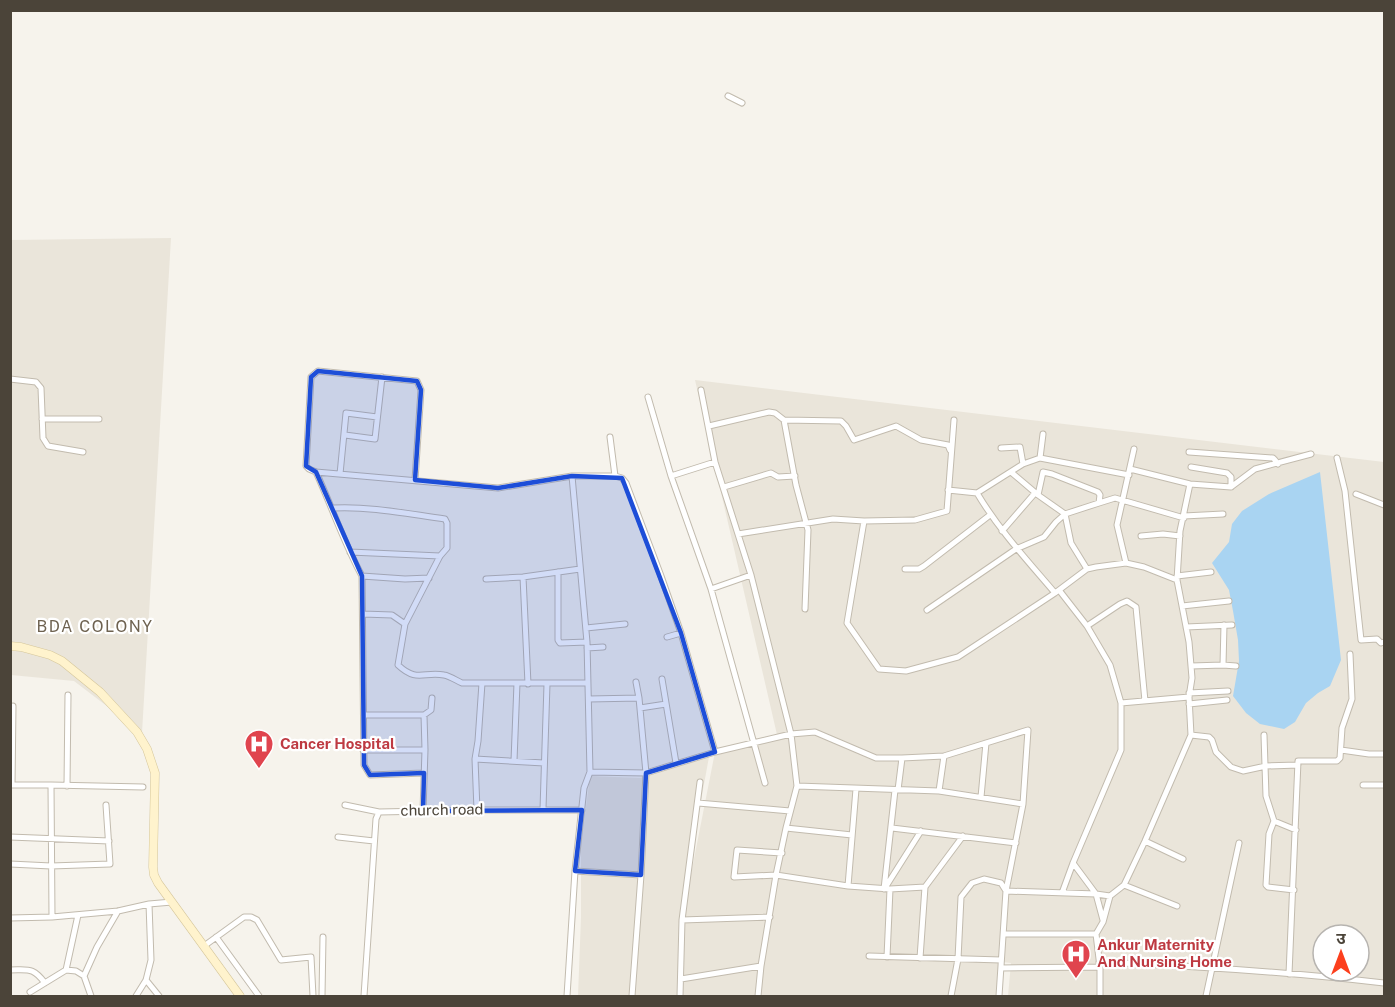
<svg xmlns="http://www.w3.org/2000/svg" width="1395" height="1007" viewBox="0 0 1395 1007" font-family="'Public Sans','Noto Sans Devanagari',sans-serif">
<rect width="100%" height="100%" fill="#f6f3ec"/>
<!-- residential -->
<path fill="#eae5da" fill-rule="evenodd" d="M171,238L142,733L74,681L11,675L10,240Z
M695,380L1384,462V996H1008L1011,963L1002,962L999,996H578L581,917V846L590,776L640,778L709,757L679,920L678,957L682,920L715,752L778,739ZM1323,935H1359V971H1323Z"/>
<!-- water -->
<path fill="#a9d4f2" d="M1320,472L1341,660L1330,686L1318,693L1306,703L1295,722L1284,729L1260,724L1246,713L1233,696L1239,661L1238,640L1233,611L1229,590L1212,563L1229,542L1232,524L1242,511L1269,494Z"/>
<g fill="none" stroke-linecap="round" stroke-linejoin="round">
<!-- street casing -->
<g stroke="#c2bbae" stroke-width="7">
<path id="street" d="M728,96L742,103
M10,379L36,382L41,388L43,438L48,446L83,452
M701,390L715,462L751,575L791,734L797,786L786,828L776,875L761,966L758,996
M648,397L671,476L711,589L765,783
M42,419H99
M784,420L796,485L808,530L805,609
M709,426L769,412L775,413L784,420L841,421L846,426L854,440L896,426L921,440L948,445L950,450
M345,435L375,439L382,377
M610,437L615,476
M1001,448L1020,447L1023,464
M1189,452L1273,458L1275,460L1278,464
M1040,458L1043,434
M1337,458L1345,491L1361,640L1377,639L1381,643L1384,642
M1191,467L1227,473L1231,477V487
M1130,469L1190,484L1231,487L1255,469L1311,454
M316,472C332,507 344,543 362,576L364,765L370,775L424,773
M1011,472L1038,495L1065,514L1071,543L1087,569
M340,474L346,413L377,417
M671,476L715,462
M415,480L421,390L417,381L318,371L311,377L306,466L309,469L316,472L498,488L572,476H615L622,478L626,483L661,576L681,633L715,752
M724,487L771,473L778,477L795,476
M948,490L977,493L1023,464L1040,458L1129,475
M977,493C999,530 1027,560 1055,593L1059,590L1087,626L1110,665L1121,703V750L1073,863L1062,893
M1356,494L1384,505
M1099,503L1115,498L1184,518
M333,508C370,506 408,514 445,519L447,523V548L440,556L405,624L398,665C417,683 424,671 444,675C450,676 457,681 462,683H588
M1184,516L1223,514
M864,521L847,623L879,669L906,671L958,657L1055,593
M1002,531L1035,493
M738,534L833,519L864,521L915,520L947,511L954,420
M1141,536L1163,534L1180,536
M350,552L440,556
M1126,563L1117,525L1134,449
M905,569H919L924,566L990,515
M558,572V640L560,643L587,642
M362,576L405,579L429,578
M1177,576L1211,572
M523,577L528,684
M486,579L523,577L580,569
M711,589L751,575
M1059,590L1087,569L1096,567L1126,563L1144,567L1177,580
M1182,606L1229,601
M927,610L1016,549L1044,537L1056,522L1065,514L1099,503L1100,495L1098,492L1052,474L1043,472L1038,495
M363,614L392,615L405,624
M1087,626L1120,604L1127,601L1136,607L1145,701
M1186,627L1232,625
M586,628L625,624
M667,637L681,633
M587,648L603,647
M1223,665L1224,625
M1191,666L1223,665L1236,666
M662,679L676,763
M1189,693L1228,691
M589,699L639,698
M1121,703L1189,697
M1189,704L1227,700
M640,708L666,704
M364,715H424
M1191,735L1209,737L1212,740L1216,752L1231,767L1243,771L1266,766L1298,765
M1264,735L1266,796L1274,821L1296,830
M363,750H425
M1341,750L1369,754H1384
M475,759L544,763
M514,761L517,683
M590,772L646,773L715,752L791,734L815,732L876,758H902L944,756L1028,730L1023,804L1006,891L999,996
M10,785H51
M12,785L13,706
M1363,785H1384
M67,786L68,695
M797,786L939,791L1023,804
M898,790L902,758
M939,791L944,756
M981,797L986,743
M698,803L790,811
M345,805L379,812
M543,809L547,684
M477,810L475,759L478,741L482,683
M423,811L425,750L424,715L431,710L432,698
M1274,821L1269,834L1266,885L1268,887L1294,890
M786,828L852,835
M892,828L1016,843
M10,837L109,841
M338,837L374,841
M1145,841L1183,859
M782,853L737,850L734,877L776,875L848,886L890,889L925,887
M1073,863L1096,894L1103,920
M10,864L51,866L110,864L106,805
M575,871L641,875
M1124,885L1177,906
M848,886L856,789
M885,888L921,831
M884,889L895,790
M52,917L118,911L149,904L172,902
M10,918L52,917L51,785L143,787
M682,920L770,917
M1004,934H1096
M216,937L259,996
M204,946L244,917H251L257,920L281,960L311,957L313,996
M869,956L1001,960
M887,957L890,889
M920,958L925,887L963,836
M1099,962C1194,966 1290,972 1384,983
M1001,968L1100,967
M10,970C29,970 33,967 45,983
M66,970L78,915
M1289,974L1298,761H1337L1340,758L1342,728L1352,699L1350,654
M681,979L761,966
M146,980L159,996
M30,992L66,970L76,971L84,976
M91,996L84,976L97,947L118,911
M136,996L146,980L151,960L149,904
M322,996L323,937
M364,996L376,819L379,812L477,810H582
M567,996L575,871L584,788L590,772L587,642L572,476
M632,996L641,875L646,773L639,698L636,682
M680,996L682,920L700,782
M951,996L958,959L961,897L972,883L984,879L1001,883L1006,891L1096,894L1110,896
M1100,996V967L1096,934L1103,922L1110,896L1124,885L1145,841L1191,735L1189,697L1192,678L1189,642L1177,580L1180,531L1190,484
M1206,996L1239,843"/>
</g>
<!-- secondary casing -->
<g stroke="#d6c79b" stroke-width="9">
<path id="secondary" d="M10,646L21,647L50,655L62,661L100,692L137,732L147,749L155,773L153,867L154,875L158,883L240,996"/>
</g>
<!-- street -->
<use href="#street" stroke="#fff" stroke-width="5"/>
<!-- secondary -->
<use href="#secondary" stroke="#fff3cd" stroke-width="8"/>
</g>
<!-- marked area -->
<path fill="#1d4ed8" fill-opacity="0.2" stroke="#1d4ed8" stroke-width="4.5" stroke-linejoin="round" d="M318,371L417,381L421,390L415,480L498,488L572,476L622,478L681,633L715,752L646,773L641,875L575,871L582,810L423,811L424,773L370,775L364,765L362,576L316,472L306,466L311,377Z"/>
<!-- icons -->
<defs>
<g id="hospital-pin" transform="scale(1.5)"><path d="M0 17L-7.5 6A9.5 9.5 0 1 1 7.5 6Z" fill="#e0444e" stroke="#fff"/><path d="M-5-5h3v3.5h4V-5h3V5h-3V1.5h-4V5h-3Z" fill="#fff"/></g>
</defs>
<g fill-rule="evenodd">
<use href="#hospital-pin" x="259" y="744"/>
<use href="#hospital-pin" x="1076" y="954"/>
</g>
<g text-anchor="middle" stroke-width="4.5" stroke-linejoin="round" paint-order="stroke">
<!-- health labels -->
<g font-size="15" font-weight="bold" fill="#be3a42" stroke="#fff" text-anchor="start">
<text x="280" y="749">Cancer Hospital</text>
<text x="1097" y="950">Ankur Maternity<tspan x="1097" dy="17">And Nursing Home</tspan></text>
</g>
<!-- street labels -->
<g font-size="15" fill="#4b4439" stroke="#fff">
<text transform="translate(442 810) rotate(-1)" y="5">church road</text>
</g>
<!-- neighbourhood labels -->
<g font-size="16" letter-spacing="1.5" fill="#6e6250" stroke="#fff">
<text x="95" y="632">BDA COLONY</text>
</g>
</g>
<!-- border -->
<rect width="1395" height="1007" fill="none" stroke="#4b4439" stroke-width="24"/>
<!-- north arrow -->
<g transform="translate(1341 953)"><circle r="28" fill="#ffffff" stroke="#b7b4b0" stroke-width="1.5"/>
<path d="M0-4.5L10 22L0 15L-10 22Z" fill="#fc3f1d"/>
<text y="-9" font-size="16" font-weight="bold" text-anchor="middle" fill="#4b4439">उ</text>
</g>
</svg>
